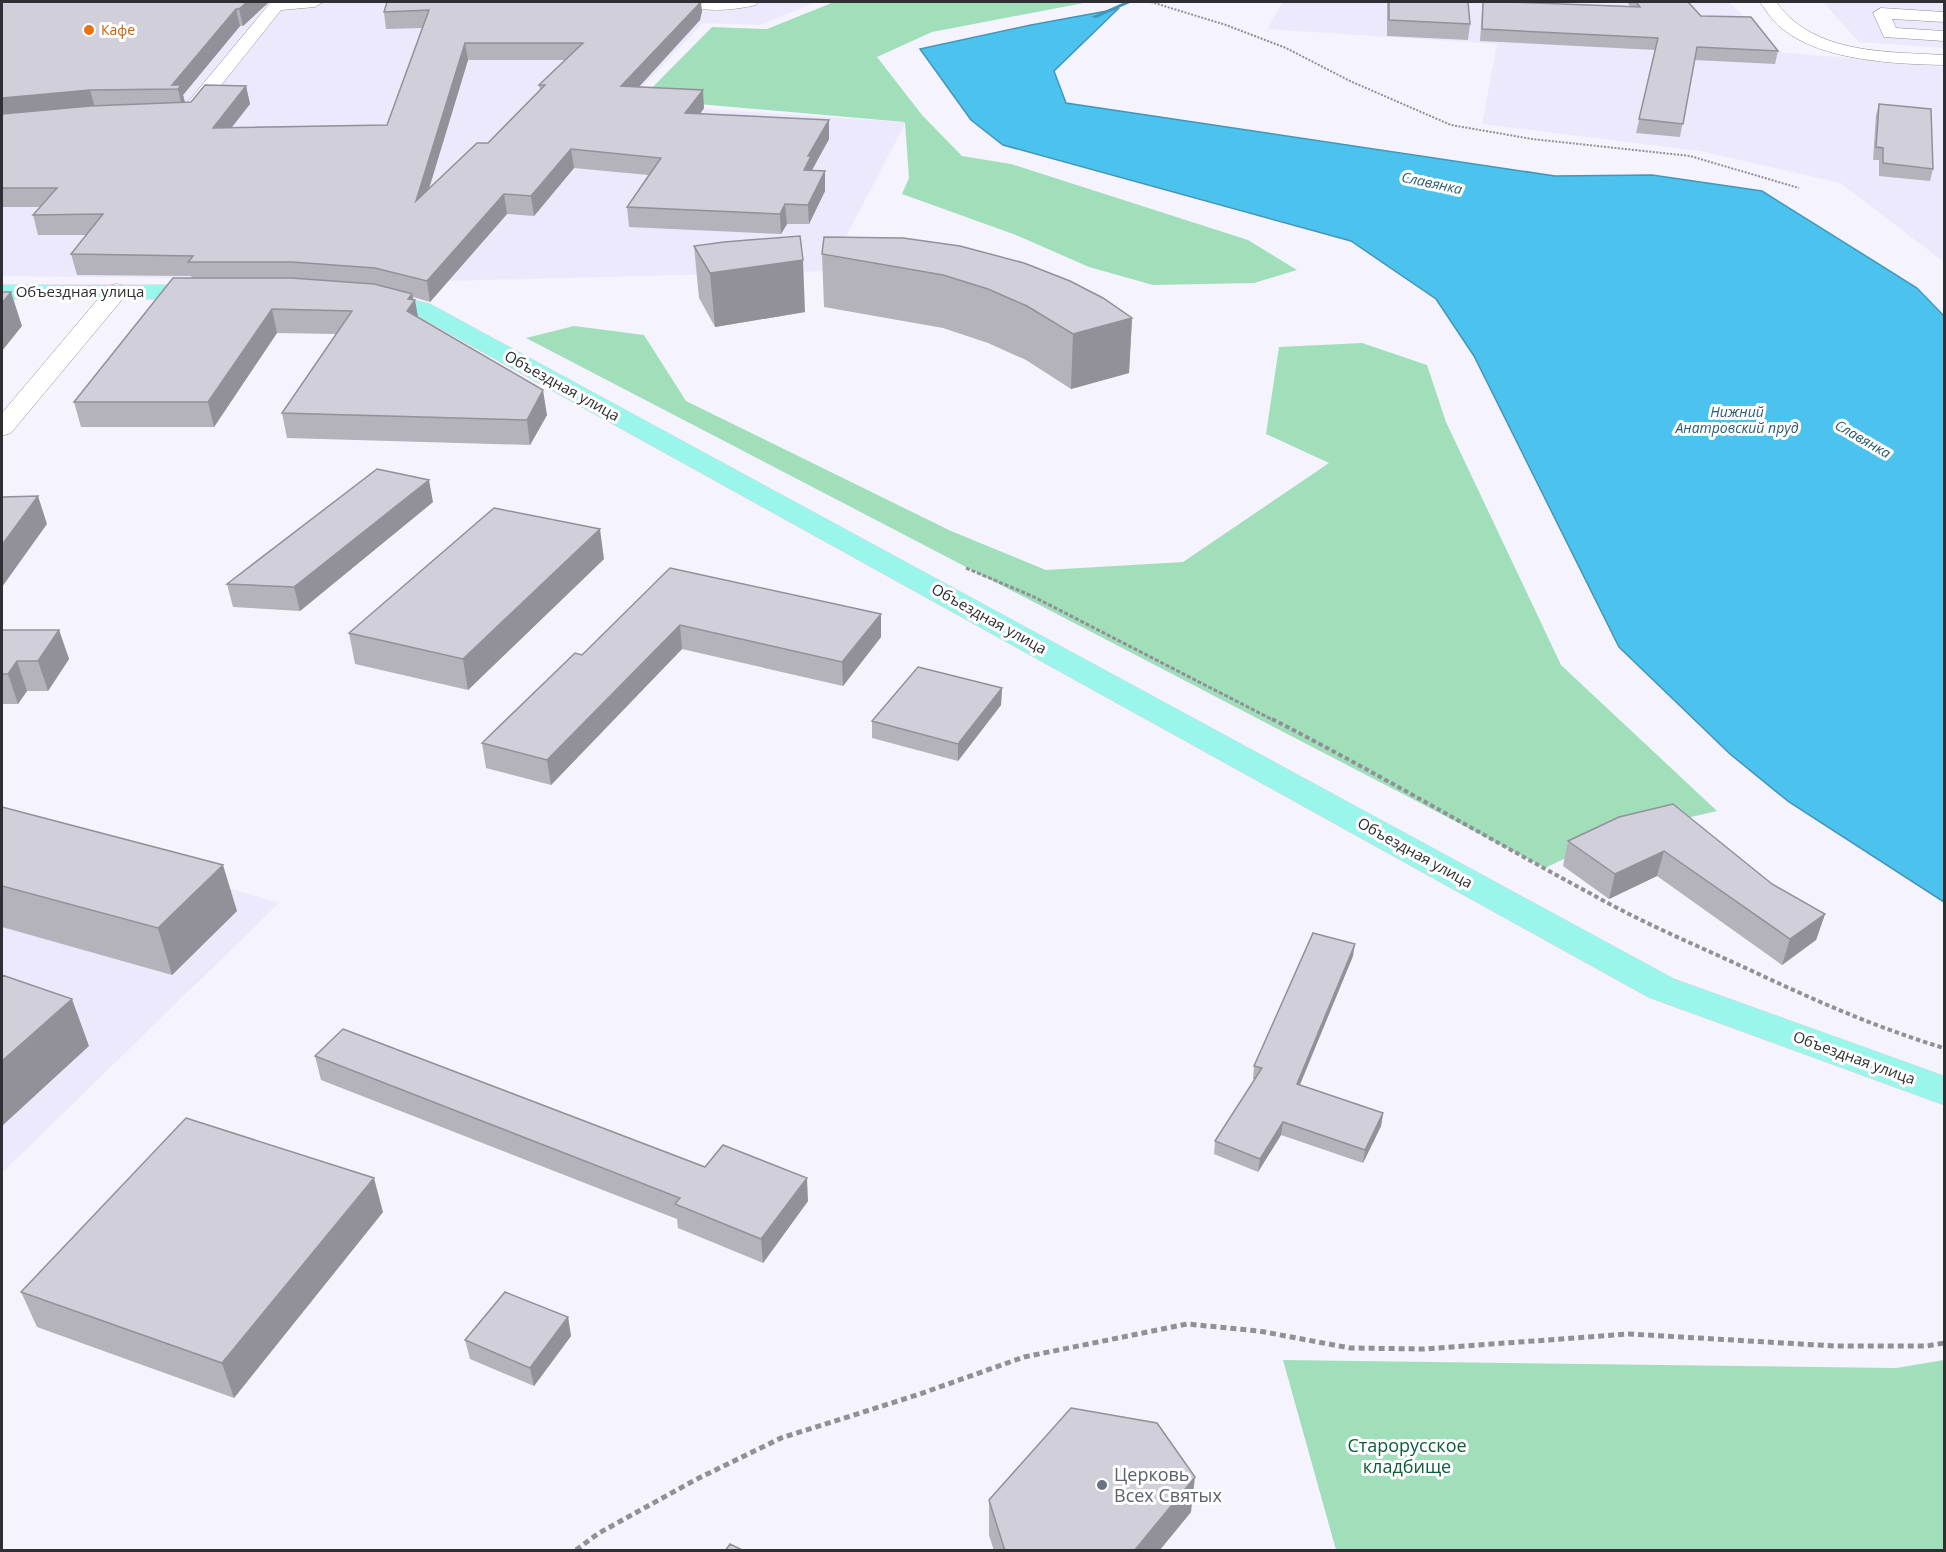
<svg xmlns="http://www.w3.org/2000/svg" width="1946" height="1552" viewBox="0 0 1946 1552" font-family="'Open Sans',sans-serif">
<rect width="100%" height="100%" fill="#f5f3fe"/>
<!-- built -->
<path fill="#ece9fc" d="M2,2H816L760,25L703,23L626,104L906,122L828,271L448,281L2,276Z
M1283,2H1729L1781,52L1944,67V262L1840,183L1700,151L1482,124L1497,44L1267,29Z
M1823,2H1944V48L1859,42Z
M2,821L279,903L2,1173Z"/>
<!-- green -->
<path fill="#a1dfbb" d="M834,2H1089L932,32L877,57L922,115L962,156L1011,164L1248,240L1297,270L1254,283L1153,285L1089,267L1016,235L902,194L909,178L905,122L641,99L712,27L767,29Z
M574,326L644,335L686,401L951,531L1046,570L1183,562L1329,463L1266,434L1279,347L1362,343L1427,365L1446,422L1561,665L1717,811L1614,835L1545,868L526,338Z
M1283,1360L1896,1368L1944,1360V1550H1336Z"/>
<!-- water -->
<path fill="#4cc2ef" stroke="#4396b7" stroke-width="1.5" d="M1118,9L1054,71L1066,103L1555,176L1652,175L1762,191L1917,288L1944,316V902L1789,802L1730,754L1619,647L1474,356L1436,299L1351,241L1003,145L971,120L920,49L1031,25Z"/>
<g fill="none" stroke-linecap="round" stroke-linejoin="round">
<!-- stream -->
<path fill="#4396b7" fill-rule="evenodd" d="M1125,2H1132L1096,18L1091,17Z"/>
<!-- minor casing -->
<g stroke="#8f8e98" stroke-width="1">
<path id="minor" d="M274,2H323L315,7L281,10L195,118H173L171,114L173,110L183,108L270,3Z
M687,2H758L756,5C740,9 698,15 687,2Z
M1760,2H1776C1782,9 1788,17 1795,22C1835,54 1896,52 1944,55V65C1896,64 1823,61 1784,30C1774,23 1767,12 1760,2Z
M1881,8L1944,12V22L1892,19L1896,28L1944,31V41L1884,37L1873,13Z
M117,284L125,286L128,291L125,296L11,433L2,436V413L109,286Z"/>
</g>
<!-- major casing -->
<g stroke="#d5d5d6" stroke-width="1">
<path id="major" d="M2,285H207L215,287L218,292L215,297L207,299H2Z
M373,290L430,304L1674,979L1944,1076V1105L1648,997L414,314L365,302L362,297L365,292Z"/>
</g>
<!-- path-far3 -->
<path stroke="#919097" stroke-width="2" stroke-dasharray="2 1.5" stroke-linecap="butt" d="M1151,2L1226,25L1286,48L1350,81L1451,125L1532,139L1690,156L1799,188"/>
<!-- path-far2 -->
<path stroke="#919097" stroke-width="3" stroke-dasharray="4 2" stroke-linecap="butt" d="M966,568L1032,596L1275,721"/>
<!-- path-far1 -->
<path stroke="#919097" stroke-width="4" stroke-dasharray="4.5 3" stroke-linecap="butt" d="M1272,719C1381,775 1487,838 1595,896C1645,924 1698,946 1750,970C1814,1000 1877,1028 1944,1048"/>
<!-- path -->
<path stroke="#919097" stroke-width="5" stroke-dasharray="6 4" stroke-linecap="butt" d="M576,1550L599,1533L695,1480L781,1438L917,1395L1024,1357L1187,1324L1259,1331L1350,1348L1424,1349L1629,1334L1835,1346H1927L1944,1343"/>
<!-- minor -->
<use href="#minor" fill="#fff" fill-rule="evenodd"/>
<!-- major -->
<use href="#major" fill="#9af5eb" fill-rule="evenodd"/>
</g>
<!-- wall -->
<path fill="#b4b2bb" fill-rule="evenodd" d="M2,2H269L243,26H240L183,95L185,102H191L246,86L250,104L232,127L387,125L423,28L386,29L384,12L387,2L702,11L700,20L639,87L704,108L700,114L829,139L812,170L825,171V191L809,224H787L781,234L629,227L627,207L648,175L574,168L534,216L507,214L430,302L413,297L418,317L547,415L530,445L287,438L282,413L336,334L277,333L214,427H81L74,402L192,278L191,276L77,275L71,254L87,235H38L33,215L40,207H2ZM468,60H565L539,85L540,90L488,143L429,189Z
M1387,2H1468L1470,24L1468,40L1387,36Z
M1483,2L1630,6L1627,2H1688L1701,16L1778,51L1775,64L1694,60L1680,137L1636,133L1655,50L1480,41L1482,12Z
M1879,104L1933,169L1930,181L1879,176V160H1873L1876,115Z
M824,237L1132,318L1129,373L1071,389L1026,360L988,343L943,328L824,307L822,254Z
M694,246L805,312L715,327L699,298Z
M433,502L300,611L233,607L227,584Z
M604,559L468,690L355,664L349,633Z
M670,568L881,614V637L843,686L682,649L551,785L486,768L482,743L582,655Z
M2,630H59L69,659L48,691H27L18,704H2Z
M1002,688L1001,705L958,761L872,738V721Z
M2,807L237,911L172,975L2,927Z
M1619,817L1825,914L1816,940L1782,965L1657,876L1609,899L1563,866L1568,841Z
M1353,956L1300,1085L1383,1113L1381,1126L1363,1163L1281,1135L1258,1172L1214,1154L1215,1141L1255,1080L1253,1079L1254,1066Z
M315,1056L705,1167L808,1201L763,1263L678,1228L677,1219L321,1080Z
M383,1212L234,1398L37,1327L21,1292Z
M568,1317L571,1336L534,1386L470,1359L465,1340Z
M989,1500L1191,1512L1159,1551H994L989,1535Z"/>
<!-- shaded-wall -->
<path fill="#929199" d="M247,2H269L243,26L239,9Z
M699,2H701L702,11L700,20L623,104L621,86Z
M236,9L240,26L183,95L185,103L182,107L178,89L172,85Z
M465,43L468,60L419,221L416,201Z
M246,86L250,104L217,146L213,128Z
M90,90L95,108L2,119V98Z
M703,90L704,108L687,132L685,113Z
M829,120V139L812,170V176L804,170L808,156Z
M571,149L574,168L534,216L531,196Z
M825,171V191L809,224L808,205Z
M504,194L507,214L430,302L427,281Z
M785,204L787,224L781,234L780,214Z
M803,260L805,312L715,327L710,273Z
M11,292L22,326L2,351V303Z
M412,294L414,301L415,300L419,323L407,311L408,299Z
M272,309L277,333L214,427L208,402Z
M1132,318L1129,373L1071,389L1073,334Z
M543,390L547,415L530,445L527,420Z
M429,480L433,502L300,611L294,587Z
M38,496L47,524L2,587V545Z
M600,529L604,559L468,690L463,659Z
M881,614V637L843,686L842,662Z
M680,625L682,649L551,785L547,760Z
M59,630L69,659L48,691L38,661Z
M17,661L27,691L18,704L8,674Z
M1002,688L1001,705L958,761V744Z
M1664,851L1657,876L1609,899L1615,874Z
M223,865L237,911L172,975L158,928Z
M1825,914L1816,940L1782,965L1790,939Z
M1355,944L1353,956L1295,1096L1297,1084Z
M72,999L89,1046L2,1126V1061Z
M1383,1113L1381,1126L1363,1163L1365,1150Z
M1283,1122L1281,1135L1258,1172L1260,1159Z
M374,1178L383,1212L234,1398L222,1363Z
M807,1178L808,1201L763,1263L761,1239Z
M568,1317L571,1336L534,1386L530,1368Z
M1195,1477L1191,1512L1159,1551H1134Z"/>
<!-- building -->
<path fill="#d1cfda" stroke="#929199" stroke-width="1.5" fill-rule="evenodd" d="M2,2H247L239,9H236L172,85H181L178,89L90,90L2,98Z
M387,2H699V4L621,86L703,90L685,113L829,120L808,156H811L804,170L825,171L808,205L785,204L780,214L627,207L661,158L571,149L531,196L504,194L427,281L375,268L292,262H188L193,256L71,254L103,214L33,215L57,188H2V114L90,106L191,102L205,85L246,86L213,128L387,125L429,10L384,12ZM465,43H583L539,85H545L488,143H477L416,201Z
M1389,2H1468L1470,24L1389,20Z
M1483,2H1511L1640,7L1636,2H1688L1701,16L1751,17L1778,51L1697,47L1683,124L1639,119L1658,38L1482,29Z
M1879,104L1931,109L1933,169L1883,163V148L1876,147Z
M800,236L803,260L710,273L694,246L724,242Z
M824,237L903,238L960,246L1024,263L1070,281L1103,298L1132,318L1073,334L1027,306L988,289L943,275L822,254Z
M173,278H291L374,284L409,293L412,294L408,299L415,300L407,311L543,390L527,420L282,413L352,311L272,309L208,402H74Z
M2,292H11L2,303Z
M377,469L429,480L294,587L227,584Z
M38,496L2,545V497Z
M494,508L600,529L463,659L349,633Z
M670,568L881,614L842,662L680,625L547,760L482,743L575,653L582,655Z
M2,630H59L38,661H17L8,674H2Z
M918,667L1002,688L958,744L872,721Z
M1673,804L1772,884L1825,914L1790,939L1664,851L1615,874L1568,841L1619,817Z
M2,807L223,865L158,928L2,886Z
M1313,933L1355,944L1297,1084L1383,1113L1365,1150L1283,1122L1260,1159L1215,1141L1262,1068L1254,1066Z
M2,975L72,999L2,1061Z
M343,1029L705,1167L723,1145L807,1178L761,1239L675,1204L680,1198L315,1056Z
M186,1118L374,1178L222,1363L21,1292Z
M505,1292L568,1317L530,1368L465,1340Z
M1071,1408L1157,1423L1195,1477L1134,1551H1005L989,1500Z
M730,1544L744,1551H725Z"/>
<!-- markers -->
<circle fill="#e8710a" stroke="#fff" stroke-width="2" cx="89" cy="30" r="6"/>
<circle fill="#6b7280" stroke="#fff" stroke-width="2" cx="1102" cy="1485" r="6"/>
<g text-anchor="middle" stroke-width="6" stroke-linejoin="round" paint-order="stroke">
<!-- far-food labels -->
<g font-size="14" fill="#c56008" stroke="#fff" text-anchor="start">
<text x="101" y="35">Кафе</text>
</g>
<!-- far-water labels -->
<g font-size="14" font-style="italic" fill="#2b5b6f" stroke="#fff">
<text transform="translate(1432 183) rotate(12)" y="5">Славянка</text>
<text x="1737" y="417">Нижний<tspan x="1737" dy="16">Анатровский пруд</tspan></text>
<text transform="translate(1863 439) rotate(30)" y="5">Славянка</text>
</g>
<!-- street labels -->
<g font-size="15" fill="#2f2f33" stroke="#fff">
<text x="80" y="297">Объездная улица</text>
<text transform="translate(562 386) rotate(29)" y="5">Объездная улица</text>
<text transform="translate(989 619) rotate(29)" y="5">Объездная улица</text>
<text transform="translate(1415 853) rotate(29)" y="5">Объездная улица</text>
<text transform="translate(1854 1058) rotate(20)" y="5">Объездная улица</text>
</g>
<!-- near-park labels -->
<g font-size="18" fill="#0c5b39" stroke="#fff">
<text x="1407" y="1452">Старорусское<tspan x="1407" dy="21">кладбище</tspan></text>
</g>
<!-- near-worship labels -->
<g font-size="18" fill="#5b616d" stroke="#fff" text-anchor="start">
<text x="1114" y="1481">Церковь<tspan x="1114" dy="21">Всех Святых</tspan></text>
</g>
</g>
<!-- border -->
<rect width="1946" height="1552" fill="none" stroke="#2f2f33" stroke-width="6"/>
</svg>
